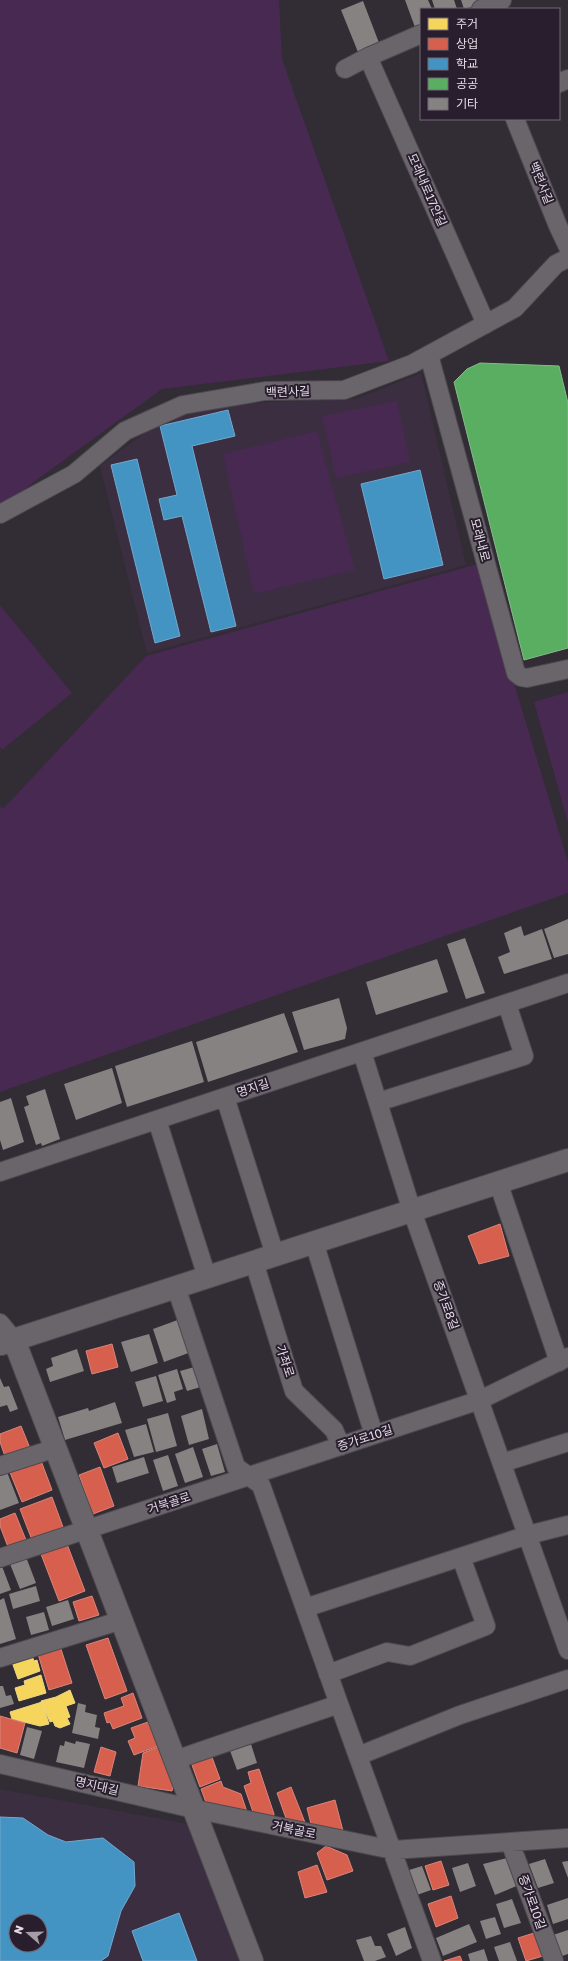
<svg xmlns="http://www.w3.org/2000/svg" width="568" height="1961" viewBox="0 0 568 1961" font-family="'Golos Text','Noto Sans KR',sans-serif">
<rect width="100%" height="100%" fill="#322c34"/>
<!-- built -->
<path fill="#3b2e41" fill-rule="evenodd" d="M421,373L466,565L147,653L100,466L172,413L268,402L356,399Z
M0,1789L188,1824L241,1961H0ZM16,1921H40V1945H16Z"/>
<!-- green -->
<path fill="#472952" d="M0,0H279L282,59L389,361L162,389L31,484L0,512Z
M397,401L410,462L336,478L322,416Z
M317,431L355,570L254,594L223,454Z
M478,564L568,862V893L0,1092V806L3,809L146,656Z
M0,605L72,693L2,750L0,747Z
M568,692V823L534,702Z"/>
<!-- homes -->
<path fill="#f6d55c" stroke="#f0d785" d="M32,1656L34,1661L37,1660L40,1671L18,1679L12,1662Z
M41,1675L46,1693L19,1701L15,1688L25,1685L24,1681Z
M70,1690L75,1703L66,1706L70,1717L67,1718L70,1724L60,1728L55,1726L53,1721L50,1722L41,1701L56,1697Z
M42,1702L49,1724L40,1726L12,1719L10,1712Z"/>
<!-- shops -->
<path fill="#d6604d" stroke="#da857b" d="M500,1224L509,1256L479,1264L468,1236Z
M112,1344L118,1367L92,1374L86,1351Z
M21,1426L32,1453L7,1462L0,1442V1434Z
M118,1433L128,1459L104,1468L94,1443Z
M40,1458L52,1490L22,1502L9,1470Z
M100,1467L114,1506L93,1514L79,1475Z
M52,1497L63,1527L32,1540L20,1509Z
M15,1513L26,1540L8,1547L0,1526V1519Z
M67,1544L85,1591L59,1601L41,1554Z
M92,1596L99,1615L79,1621L73,1602Z
M108,1638L127,1691L105,1699L86,1645Z
M60,1646L72,1683L49,1690L38,1654Z
M133,1693L142,1718L113,1729L110,1722L107,1723L104,1713L124,1706L121,1698Z
M0,1716L25,1723L17,1753L0,1748Z
M148,1722L158,1746L134,1755L128,1741L135,1738L131,1728Z
M161,1746L174,1782L172,1791L138,1786L143,1753Z
M101,1747L116,1752L110,1776L94,1772Z
M209,1749L220,1779L200,1787L189,1757Z
M259,1769L274,1814L273,1818L253,1812L244,1786L251,1783L248,1772Z
M221,1781L223,1787L241,1794L249,1818L208,1808L201,1789Z
M291,1787L306,1825L287,1821L277,1793Z
M335,1800L343,1831L311,1824L307,1808Z
M326,1846L347,1855L353,1871L327,1880L317,1853Z
M441,1861L449,1885L433,1890L425,1866Z
M317,1865L327,1892L305,1898L298,1872Z
M451,1896L458,1918L436,1927L428,1904Z
M534,1933L543,1956L526,1961L518,1938Z
M460,1956L462,1961H444Z"/>
<!-- schools -->
<path fill="#4393c3" stroke="#73a9ce" fill-rule="evenodd" d="M228,410L235,436L192,446L236,626L211,632L182,516L164,520L159,499L177,495L160,426Z
M137,459L180,636L155,643L111,465Z
M420,470L443,565L384,579L361,484Z
M0,1817L23,1818L48,1835L66,1842L103,1838L134,1862L135,1886L121,1911L108,1956L101,1961H0ZM16,1921H40V1945H16Z
M179,1913L197,1961H143L132,1931Z"/>
<!-- public -->
<path fill="#5aae61" stroke="#83bc89" d="M480,363L559,366L568,403V648L524,660L454,382L467,369Z"/>
<!-- building -->
<path fill="#868282" d="M405,0H428L432,9H421V28L416,30Z
M432,0H454L457,9H435Z
M461,0H484L485,3L464,9Z
M363,1L381,48L360,57L341,10Z
M568,919V954L554,958L544,929Z
M521,926L524,936L542,929L552,959L504,974L498,957L510,952L504,933Z
M465,938L485,993L466,999L447,944Z
M437,959L448,992L376,1015L366,982Z
M339,998L347,1028L345,1039L304,1050L292,1012Z
M284,1013L298,1052L208,1082L196,1042Z
M192,1041L204,1082L127,1107L115,1066Z
M112,1068L122,1103L76,1120L64,1084Z
M45,1089L60,1139L42,1146L41,1143L36,1145L24,1107L29,1105L26,1096Z
M11,1098L24,1142L3,1150L0,1140V1102Z
M183,1318L194,1351L164,1362L153,1329Z
M149,1334L158,1363L131,1372L121,1342Z
M77,1349L84,1371L50,1382L46,1369L53,1366L51,1358Z
M198,1366L204,1386L187,1391L180,1371Z
M177,1369L183,1389L174,1392L176,1400L167,1403L158,1375Z
M156,1376L163,1401L143,1407L135,1382Z
M0,1378L4,1387L9,1386L18,1409L10,1412L7,1405L0,1407Z
M115,1402L122,1423L65,1440L58,1417L88,1408L89,1411Z
M202,1409L209,1439L189,1445L181,1416Z
M168,1413L177,1446L156,1452L147,1419Z
M146,1424L154,1452L134,1457L125,1430Z
M217,1444L225,1472L211,1476L202,1449Z
M193,1447L203,1477L185,1483L175,1454Z
M168,1455L178,1486L163,1491L153,1460Z
M144,1457L149,1473L117,1483L112,1467Z
M7,1472L19,1503L0,1510V1475Z
M26,1557L36,1583L20,1589L10,1564Z
M0,1561L11,1590L0,1594Z
M36,1586L40,1601L13,1609L9,1594Z
M4,1598L16,1639L0,1644V1600Z
M68,1600L74,1619L52,1626L46,1607Z
M44,1612L49,1630L31,1635L26,1617Z
M0,1686H3L6,1696L11,1695L14,1704L0,1708Z
M78,1703L86,1705L85,1712L97,1715L95,1727L100,1728L98,1739L72,1733Z
M27,1727L42,1731L34,1759L20,1755Z
M65,1741L75,1744L76,1741L90,1744L84,1768L56,1762L60,1745L64,1746Z
M250,1741L257,1763L237,1770L229,1748Z
M507,1858L519,1885L495,1895L483,1864Z
M545,1859L554,1883L538,1888L529,1864Z
M568,1861V1878L562,1862Z
M468,1863L476,1886L460,1892L452,1868Z
M422,1866L431,1890L414,1896L406,1871Z
M568,1898V1919L553,1924L547,1905Z
M512,1899L521,1923L504,1928L496,1904Z
M495,1917L501,1934L486,1939L480,1921Z
M469,1924L477,1942L443,1956L436,1938Z
M405,1927L412,1948L396,1956L387,1934Z
M568,1930V1954L559,1957L553,1935Z
M371,1936L375,1946H381L386,1957L375,1961H364L356,1940Z
M510,1942L517,1961H499L494,1947Z
M484,1949L488,1961H470L468,1954Z"/>
<g fill="none" stroke-linecap="round" stroke-linejoin="round">
<!-- street casing -->
<g stroke="#4e4950" stroke-width="20">
<path id="street" d="M481,9L502,0
M368,57L486,324
M345,69L368,57L421,34
M559,83L568,79
M515,119L558,226L568,247
M429,355L516,673L521,677L527,678L568,669
M0,514L74,474L125,431L183,405L265,391L344,390L412,364L515,308L556,264L568,258
M362,1052L412,1211L568,1650
M225,1097L275,1255
M378,1102L524,1056L507,1004
M157,1120L207,1277
M0,1172L568,983
M498,1182L559,1362
M314,1242L374,1435
M254,1262L294,1391L334,1430L341,1446
M176,1287L236,1467L261,1485L339,1704L432,1961
M0,1323L14,1340
M502,1463L568,1442
M0,1466L56,1448
M0,1558L480,1400L568,1357
M305,1608L528,1535L568,1525
M0,1658L122,1620
M328,1674L387,1652L410,1656L486,1626L461,1557
M358,1756L460,1715L568,1679
M175,1760L339,1704
M0,1764L194,1809L393,1850L568,1838
M510,1842L554,1961"/>
</g>
<!-- secondary casing -->
<g stroke="#4e4950" stroke-width="24">
<path id="secondary" d="M14,1340L252,1961
M1,1344L568,1160"/>
</g>
<!-- street -->
<use href="#street" stroke="#69656b" stroke-width="18"/>
<!-- secondary -->
<use href="#secondary" stroke="#69656b" stroke-width="22"/>
</g>
<g text-anchor="middle" stroke-width="4" stroke-linejoin="round" paint-order="stroke">
<!-- street labels -->
<g font-size="12" fill="#e3dce6" stroke="#291e2d">
<text transform="translate(541 183) rotate(68)" y="4">백련사길</text>
<text transform="translate(427 190) rotate(66)" y="4">모래내로17안길</text>
<text transform="translate(288 392) rotate(-2)" y="4">백련사길</text>
<text transform="translate(480 540) rotate(75)" y="4">모래내로</text>
<text transform="translate(253 1088) rotate(-18)" y="4">명지길</text>
<text transform="translate(446 1305) rotate(70)" y="4">증가로8길</text>
<text transform="translate(285 1361) rotate(72)" y="4">가좌로</text>
<text transform="translate(365 1438) rotate(-18)" y="4">증가로10길</text>
<text transform="translate(169 1503) rotate(-18)" y="4">거북골로</text>
<text transform="translate(97 1786) rotate(13)" y="4">명지대길</text>
<text transform="translate(294 1830) rotate(12)" y="4">거북골로</text>
<text transform="translate(532 1902) rotate(70)" y="4">증가로10길</text>
</g>
</g>
<!-- legend -->
<rect x="420" y="8" width="140" height="112" fill="#291e2d" stroke="#736a77"/>
<rect x="428" y="18" width="20" height="12" fill="#f6d55c" stroke="#736a77"/>
<text x="456" y="28" font-size="12" fill="#e3dce6">주거</text>
<rect x="428" y="38" width="20" height="12" fill="#d6604d" stroke="#736a77"/>
<text x="456" y="48" font-size="12" fill="#e3dce6">상업</text>
<rect x="428" y="58" width="20" height="12" fill="#4393c3" stroke="#736a77"/>
<text x="456" y="68" font-size="12" fill="#e3dce6">학교</text>
<rect x="428" y="78" width="20" height="12" fill="#5aae61" stroke="#736a77"/>
<text x="456" y="88" font-size="12" fill="#e3dce6">공공</text>
<rect x="428" y="98" width="20" height="12" fill="#868282" stroke="#736a77"/>
<text x="456" y="108" font-size="12" fill="#e3dce6">기타</text>
<!-- north arrow -->
<g transform="translate(28 1933) rotate(290)"><circle r="19" fill="#291e2d" stroke="#736a77"/>
<path d="M0-3L7 15L0 10L-7 15Z" fill="#a59ea8"/>
<text y="-6" font-size="11" font-weight="bold" text-anchor="middle" fill="#e3dce6">N</text>
</g>
</svg>
